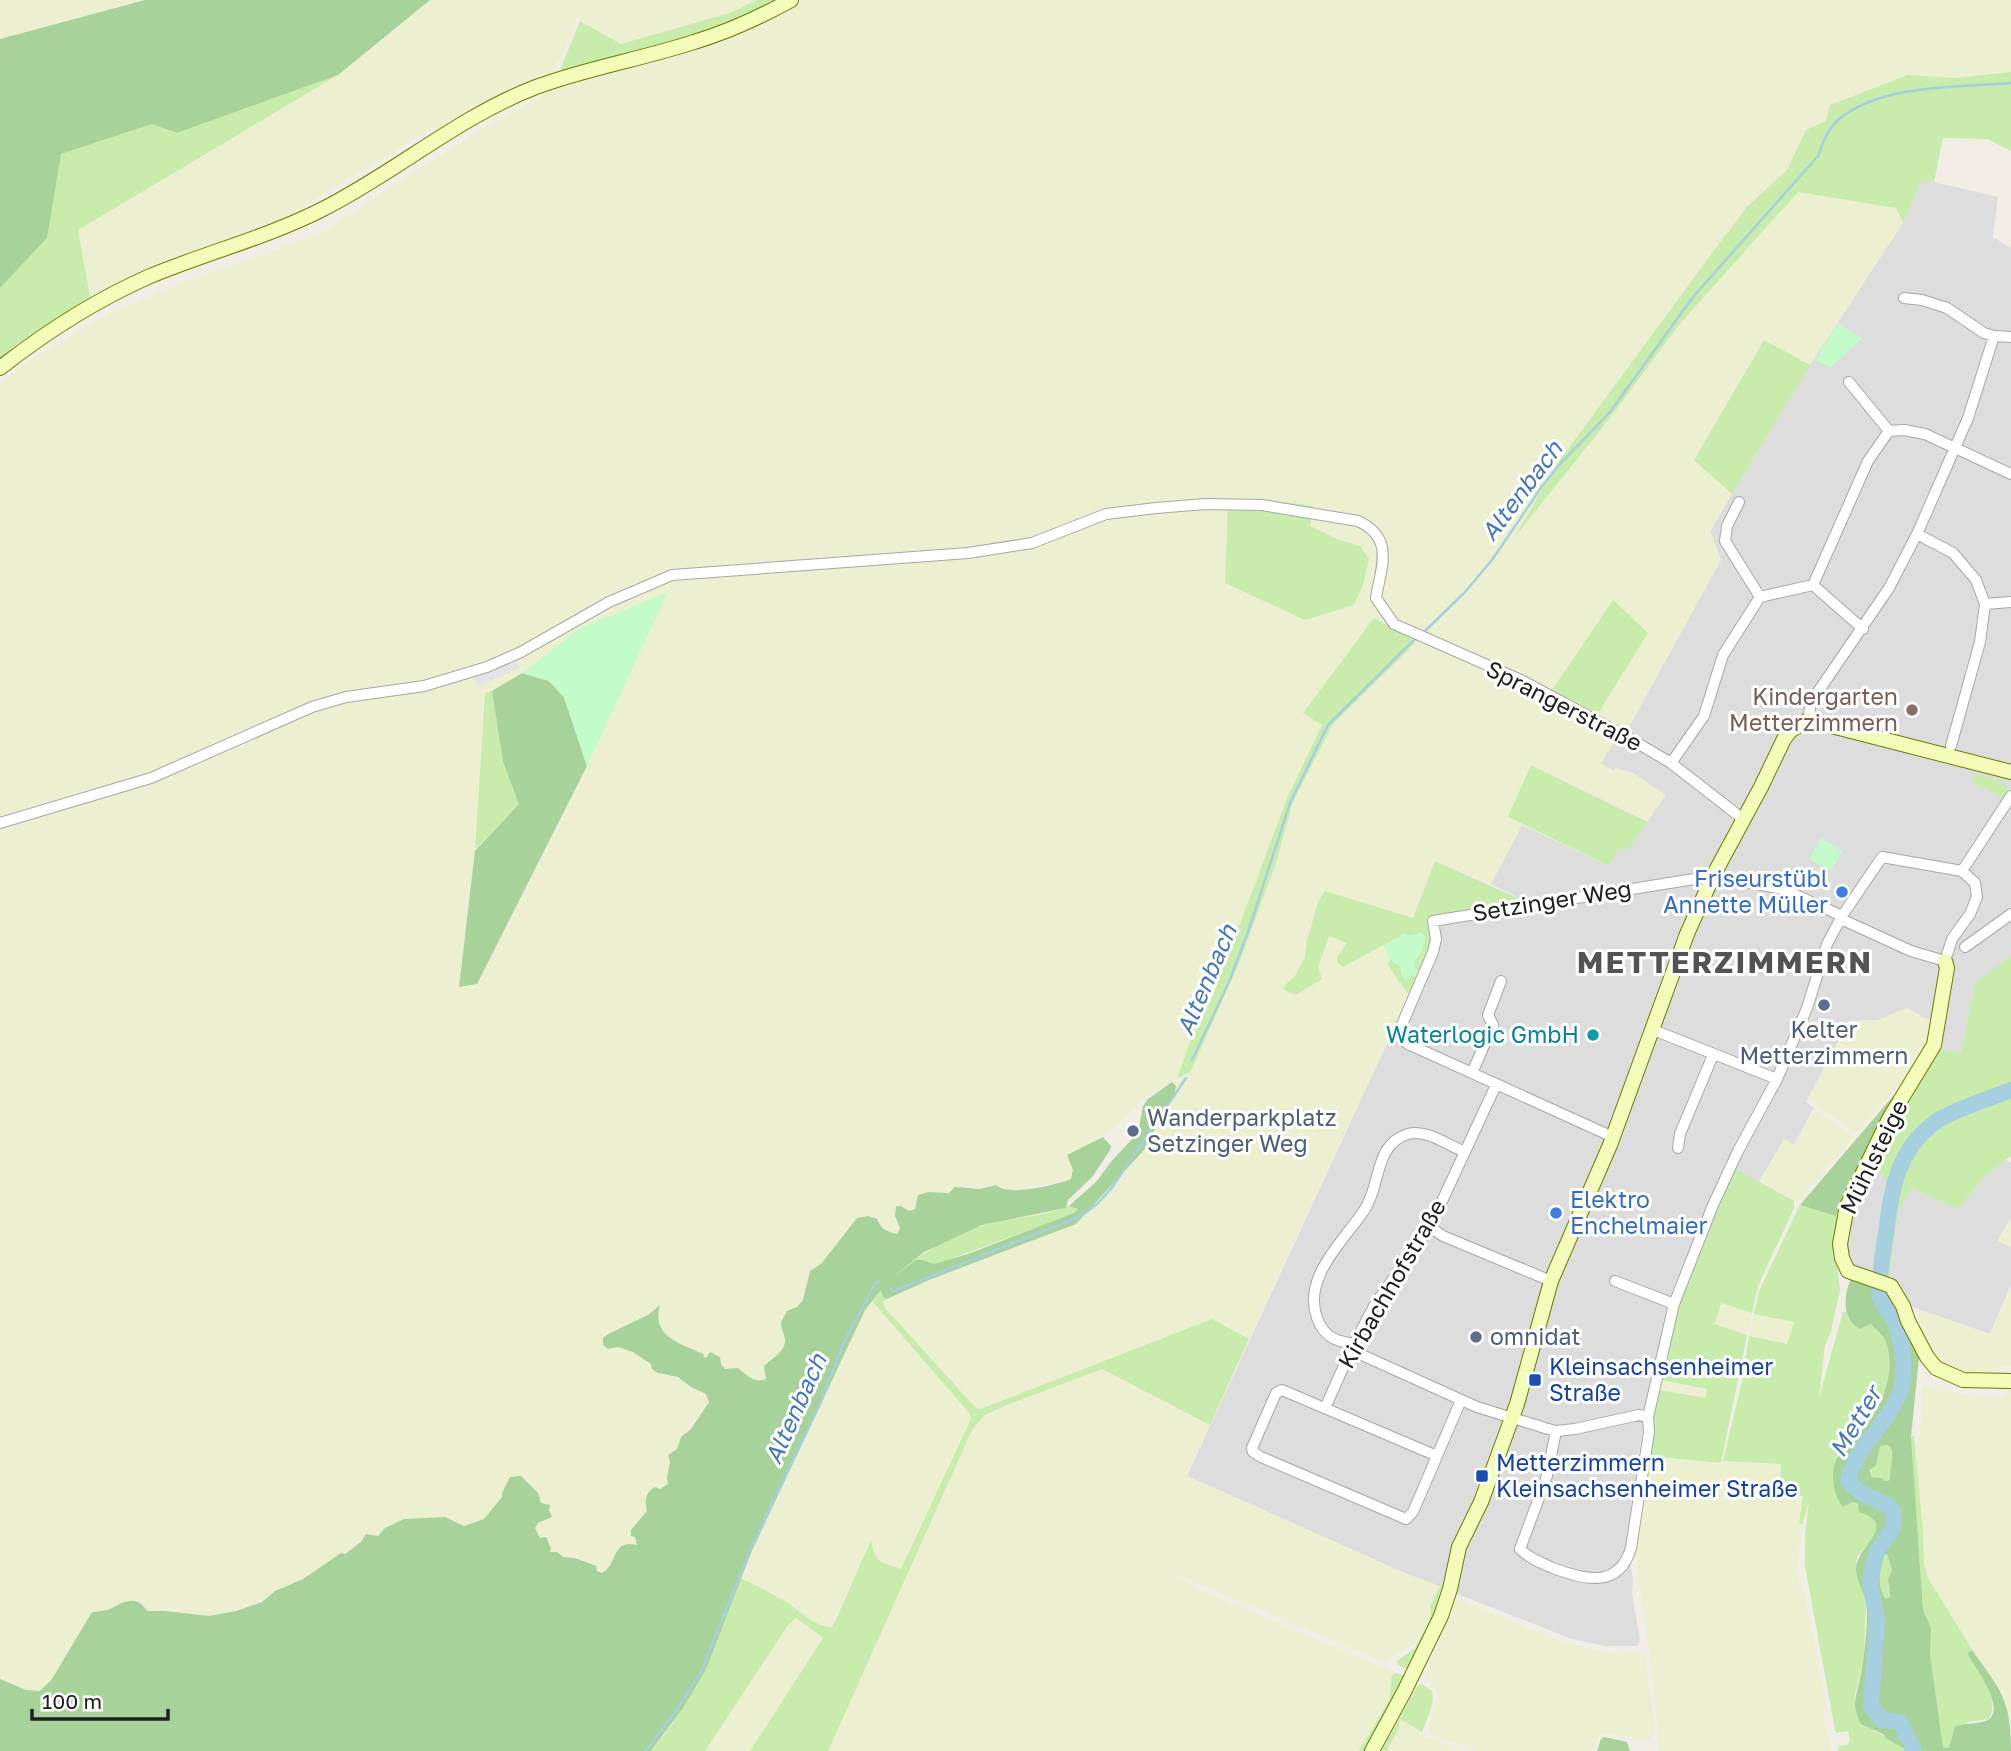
<svg xmlns="http://www.w3.org/2000/svg" width="2011" height="1751" viewBox="0 0 2011 1751" font-family="'Golos Text',sans-serif">
<rect width="100%" height="100%" fill="#f1eee6"/>
<!-- residential -->
<path fill="#dedddd" d="M1922,179L1998,197L1993,237L2011,248V955L1975,983L1961,1053L1938,1049L1940,1027L1907,1008L1878,1020L1849,1021L1806,1102L1814,1108L1793,1146L1784,1140L1759,1182L1725,1164L1672,1291L1648,1391L1624,1556L1630,1563L1633,1579L1632,1592L1640,1641L1637,1646H1605L1572,1639L1407,1574L1187,1476L1406,1002L1430,920L1519,898L1491,884L1522,825L1609,866L1620,847L1626,850L1628,773L1617,768L1615,771L1601,763L1721,560L1710,531L1807,369L1903,222Z
M2005,1159L2011,1163V1218L1998,1240L2011,1247V1285L1990,1334L1912,1307L1899,1286L1889,1280L1898,1212L1912,1188L1958,1209L1986,1175Z
M1870,1163L1886,1179L1875,1277L1853,1268L1843,1248L1844,1230Z"/>
<!-- farmland -->
<path fill="#ecf0d1" fill-rule="evenodd" d="M0,0H145L0,39Z
M430,0H756L730,13L620,44L577,19L559,61L554,65L555,75L501,94L435,130L432,128L305,206L306,209L199,250L90,297L78,230L338,75Z
M805,0H2011V72L1955,78L1908,75L1826,121L1806,130L1787,170L1748,206L1718,245L1557,464L1517,533L1613,414L1678,326L1798,192L1896,208L1903,223L1810,365L1763,340L1694,460L1732,494L1710,531L1721,560L1622,740L1617,738L1601,763L1614,771L1616,768L1633,773L1666,795L1647,822L1531,765L1508,817L1522,825L1491,884L1435,861L1414,918L1325,891L1318,902L1307,941L1305,957L1295,976L1284,986V990L1296,995L1322,979L1318,968L1329,936L1348,943L1343,967L1383,946L1392,968L1406,993L1411,992L1249,1339L1212,1319L980,1409L976,1408L883,1304L887,1299L929,1280L1076,1224L1144,1150L1175,1092L1176,1086L1172,1082L1141,1100L1133,1111L1103,1137L1067,1155L1073,1170L1071,1179L1010,1191L969,1187L949,1193L928,1192L918,1195L915,1209L909,1211L901,1206L895,1216L900,1228L897,1234L890,1233L879,1226L876,1219L845,1231L822,1263L810,1271L803,1300L779,1354L770,1360L766,1379L760,1382L752,1380L738,1368L725,1369L721,1364L720,1357L710,1352L706,1358L704,1357L703,1354L667,1337L659,1328L657,1315L660,1307L624,1328L615,1329L613,1349L618,1347L633,1352L651,1364L658,1373L682,1379L691,1387L706,1394L709,1402L695,1420L691,1429L681,1437L677,1449L671,1452L667,1477L668,1484L660,1489L655,1487L651,1489L646,1496L647,1511L631,1530L637,1540V1545L611,1562L608,1570L602,1573L582,1559L571,1555L563,1557L550,1552L549,1542L546,1537L540,1538L537,1536L535,1528L538,1523L551,1517L549,1510L541,1503L538,1494L527,1481L506,1484L502,1497L484,1519L464,1526L431,1517L404,1519L385,1528L378,1537L370,1534L345,1554L341,1553L303,1579L275,1591L262,1602L236,1611L209,1616L165,1611H147L141,1603L131,1600L108,1610L93,1612L52,1679L40,1692L26,1690L0,1679V384L22,365L106,315L196,277L218,271L326,231L392,186L487,126L557,88L712,45L757,26ZM1312,506L1309,526L1339,540L1359,546L1305,620L1225,583ZM667,593L587,766L477,984L459,987L475,850L485,693L492,691L522,673L580,628ZM1415,644L1333,724L1293,802L1276,863L1239,963L1191,1071L1178,1079L1189,1044L1212,998L1288,796L1323,724L1304,713Z
M1907,1008L1932,1022L1931,1038L1915,1067L1856,1134L1808,1099L1849,1021L1878,1020Z
M1814,1108L1854,1137L1799,1201H1794L1759,1182L1784,1139L1794,1145Z
M2011,1218V1247L1997,1241Z
M2011,1285V1366H2002L1996,1376L1963,1375L1945,1367L1928,1348L1916,1316L1921,1310L1990,1334Z
M873,1302L970,1414L971,1419L901,1570L875,1558L870,1541L832,1627L827,1628L817,1624L784,1600L740,1578L838,1365L865,1310Z
M1721,1303L1752,1313L1747,1335L1714,1325Z
M1754,1314L1794,1321L1787,1344L1749,1336Z
M1102,1369L1210,1425L1187,1476L1407,1574L1440,1586L1430,1606L1431,1614L1428,1623L1415,1644L1402,1650L1387,1663L1165,1570L1205,1592L1396,1673L1392,1675L1389,1701L1359,1751H828L882,1625L972,1430L978,1421L1004,1406Z
M1661,1380L1707,1389L1706,1398L1658,1390Z
M1923,1385L1974,1397L2003,1398L2011,1386V1723L2004,1694L1959,1631L1928,1578L1924,1563L1923,1532L1914,1450L1920,1438Z
M1650,1456L1723,1464V1462L1780,1464L1779,1494L1803,1496L1798,1523L1802,1526L1796,1576L1805,1594L1823,1688L1826,1707L1823,1718L1832,1751H1659L1654,1687L1635,1553L1641,1526Z
M1457,1599L1552,1638L1604,1652L1645,1654L1655,1731L1652,1740L1607,1733L1599,1736L1593,1751H1477L1434,1735L1430,1732L1429,1727L1439,1696L1425,1674Z
M796,1618L824,1638L750,1751H705L788,1625Z
M1400,1719L1422,1732V1736L1463,1751H1386L1399,1729Z"/>
<!-- grass -->
<path fill="#c7ecab" d="M756,0H780L732,23L689,38L565,73L560,70L580,21L621,44L730,13Z
M2011,72V151L1987,139L1943,138L1934,182L1922,180L1903,222L1896,208L1798,192L1678,326L1613,414L1514,538L1557,464L1718,245L1748,206L1787,170L1806,130L1826,121L1830,105L1908,75L1955,78Z
M338,75L78,230L90,297L14,346L0,359V288L47,238L60,154L152,124L177,133Z
M1764,340L1810,365L1732,494L1694,460Z
M1271,500L1313,506L1310,526L1339,540L1360,546L1369,559L1363,585L1354,605L1305,620L1225,583L1228,501Z
M1613,600L1648,633L1592,723L1546,699Z
M1374,618L1408,636L1415,643L1333,724L1293,802L1276,863L1239,963L1191,1071L1177,1079L1189,1044L1212,998L1288,796L1322,725L1303,713Z
M492,691L503,762L519,804L475,850L485,693Z
M1531,765L1647,822L1627,851L1620,847L1609,866L1508,817Z
M1976,774L2004,782L2008,791L2003,798L1971,782Z
M1435,861L1520,899L1430,920L1434,938L1421,972L1414,969L1413,964L1422,950L1421,933L1410,936L1404,934L1343,967L1337,962V957L1347,943L1329,936L1318,967L1322,979L1296,995L1284,990V986L1295,976L1305,957L1307,941L1318,902L1325,891L1413,918Z
M2011,955V1156L1986,1175L1958,1209L1912,1188L1898,1212L1889,1280L1875,1277L1886,1179L1870,1163L1938,1049L1961,1053L1975,983Z
M1390,959L1400,966L1406,981L1412,975L1418,978L1411,992L1407,993L1388,965Z
M1734,1168L1794,1201V1208L1758,1286L1752,1313L1721,1303L1715,1324L1747,1335L1721,1463L1650,1456L1651,1416L1658,1390L1706,1398L1707,1389L1661,1380L1683,1291Z
M1800,1205L1839,1217L1833,1257L1836,1258L1840,1290L1831,1331L1825,1345L1819,1398L1843,1312L1847,1311L1848,1318L1860,1328L1871,1324C1875,1329 1882,1333 1885,1340C1895,1362 1886,1393 1875,1414C1867,1430 1851,1443 1839,1455L1853,1502L1871,1515L1877,1524L1875,1536L1857,1557L1856,1570L1866,1601L1864,1654L1854,1700L1873,1731C1878,1732 1903,1747 1909,1751H1837L1839,1746L1847,1745L1850,1740L1848,1731L1837,1733L1835,1730L1805,1566V1536L1809,1501L1802,1525L1799,1523L1803,1496L1779,1493L1781,1464L1723,1461L1742,1382L1749,1336L1787,1344L1794,1322L1754,1314L1759,1291Z
M1069,1206L1078,1209L1074,1213L1060,1219L934,1265L916,1260L886,1282C915,1258 948,1235 985,1225C1012,1217 1043,1217 1069,1206Z
M882,1288L883,1297L887,1299L883,1302L885,1308L976,1408L981,1409L1212,1319L1249,1339L1210,1425L1102,1369L1004,1406L985,1415L972,1430L828,1751H750L823,1638L796,1618L788,1625L705,1751H651C697,1699 717,1641 740,1578C755,1584 770,1593 784,1601C799,1609 815,1628 832,1627L838,1615L871,1540C875,1562 879,1562 901,1569L971,1419L970,1414L873,1302Z
M1914,1436L1923,1532L1924,1563L1928,1578L1973,1651H1969L1968,1655C1980,1674 2000,1697 1989,1719L1968,1722L1949,1748L1943,1747L1930,1654L1931,1628L1923,1610L1911,1437Z
M1887,1445L1891,1448L1892,1461L1890,1480L1886,1481L1881,1478L1870,1477C1870,1469 1877,1454 1880,1446Z
M1887,1554L1892,1570L1888,1586L1890,1598L1886,1599C1877,1587 1879,1570 1883,1555Z
M1440,1586L1446,1588L1408,1669L1398,1665L1397,1661L1415,1648L1428,1623L1431,1614L1430,1606Z
M1396,1673L1405,1676L1366,1751H1359L1389,1701L1392,1675Z
M1422,1684L1432,1691L1433,1699L1430,1712L1422,1732L1400,1719L1399,1729L1386,1751H1382L1418,1685Z"/>
<!-- forest -->
<path fill="#a7d29a" fill-rule="evenodd" d="M145,0H430L338,75L177,133L152,124L61,154L47,238L0,288V39Z
M522,673L549,681L564,697L587,766L477,984L459,987L475,851L519,804L503,762L492,691Z
M1172,1082L1176,1086L1175,1092L1144,1150L1076,1224L929,1280L887,1299L883,1297L881,1290L865,1310L751,1553L706,1669L683,1708L651,1751H0V1679L26,1690L40,1691L52,1679L92,1612C99,1611 105,1611 110,1609C124,1602 136,1594 147,1611H165L209,1616L236,1611L262,1602L275,1591L303,1579L341,1553L345,1554L361,1542L366,1534L378,1536L385,1528L404,1519L445,1517L464,1526L484,1519L502,1497V1493L510,1477L521,1476L538,1493L541,1503L550,1505L549,1510L552,1517L538,1523L535,1528L540,1538L546,1537L551,1548L550,1552H557L563,1557C577,1557 583,1561 596,1566L597,1571L602,1573C618,1565 611,1539 637,1545L635,1537L631,1536V1530L647,1511C644,1502 646,1491 655,1487L660,1489L668,1484L667,1477L670,1463L668,1455L677,1449L681,1437L691,1429L709,1402L706,1394L691,1387L678,1377L658,1373L652,1369L651,1364L633,1352L618,1347L608,1349L603,1345V1338L608,1334L648,1315L660,1305C651,1337 680,1343 703,1354L704,1357L706,1358L710,1352L720,1357L721,1364L725,1369L738,1368C747,1375 754,1384 766,1379L764,1366C771,1359 786,1352 785,1339C784,1334 781,1328 781,1322L787,1311L797,1307L803,1300L810,1271L821,1264L857,1218L868,1216L877,1219C880,1228 887,1232 897,1234L900,1228L895,1216L896,1206H901L909,1211L915,1209L918,1195L928,1192L949,1193L955,1187L980,1189L996,1185C1007,1197 1056,1185 1071,1179L1073,1170L1067,1155L1103,1137L1111,1146L1110,1150L1093,1176L1068,1200L1066,1208L982,1225L924,1252L893,1277L916,1260H922L934,1264L968,1254L1074,1213L1078,1209L1069,1206L1097,1181L1110,1163L1133,1138L1139,1127L1143,1106L1148,1099Z
M1894,1095L1897,1097L1861,1161L1836,1216L1800,1205Z
M1851,1279L1891,1286L1919,1357L1911,1437L1923,1610L1931,1628L1930,1654L1943,1747L1949,1748L1955,1726C1963,1724 1982,1723 1988,1720C2006,1708 1976,1668 1968,1655L1969,1651H1973C2001,1691 2011,1699 2011,1751H1909L1887,1739L1883,1734L1861,1724C1851,1704 1856,1698 1860,1678C1864,1658 1869,1621 1866,1602C1864,1591 1857,1582 1856,1571C1854,1547 1901,1525 1859,1512L1858,1504L1852,1502L1843,1507C1832,1494 1829,1470 1839,1455C1845,1445 1858,1437 1865,1427C1883,1406 1897,1367 1885,1340C1882,1333 1875,1329 1871,1324L1860,1329C1842,1320 1843,1295 1851,1279ZM1887,1445L1891,1448C1894,1458 1890,1468 1890,1480L1886,1481L1881,1478L1871,1477L1870,1470L1876,1465L1880,1446ZM1887,1554L1892,1570L1888,1579L1890,1597L1886,1599C1877,1587 1879,1570 1883,1556Z
M1604,1737L1627,1742L1630,1751H1597L1601,1739Z"/>
<!-- park -->
<path fill="#c3fbcb" d="M1838,323L1862,338L1831,367L1815,361Z
M668,592L587,766L564,697L549,681L522,673L580,628Z
M1821,838L1842,851L1831,871L1809,859Z
M1421,933L1425,936C1426,949 1412,957 1415,969L1421,972L1418,978L1412,975L1406,981L1401,975L1400,966L1390,960L1383,946L1404,934L1410,936Z"/>
<!-- parking -->
<path fill="#e4e4e4" d="M514,659L520,668L479,686L471,676Z"/>
<g fill="none" stroke-linecap="round" stroke-linejoin="round">
<!-- stream -->
<path stroke="#a6cfe0" stroke-width="2.5" d="M1422,634L1465,592L1492,560L1543,485L1560,464L1610,412L1693,297L1818,156C1823,143 1828,128 1839,119C1883,84 1958,87 2011,83
M1192,1060L1229,982L1248,932L1290,803L1328,725L1417,637
M890,1288L894,1291L1081,1216L1097,1204L1111,1189L1186,1078
M749,1552L821,1402L843,1344L876,1282H879
M645,1751L675,1713L700,1674L749,1554"/>
<!-- river -->
<path stroke="#a6cfe0" stroke-width="16" d="M1914,1751L1900,1722L1882,1720L1871,1706L1877,1620L1870,1582L1877,1551L1893,1528V1510C1877,1496 1860,1498 1848,1480C1857,1441 1899,1417 1903,1378C1905,1363 1901,1339 1896,1325C1893,1315 1883,1307 1880,1297C1877,1284 1884,1248 1886,1233C1892,1188 1897,1149 1937,1121C1953,1110 1991,1098 2011,1090"/>
<!-- street casing -->
<g stroke="#a7a7a7" stroke-width="12">
<path id="street" d="M1904,298L1922,300L1947,308L1984,333L1994,336L2011,337
M1849,382L1889,431
M1739,502L1727,526L1725,541L1760,597
M1917,534L1953,553L1976,580L1985,604L1980,642L1951,746
M1813,585L1868,461L1889,431L1904,430L1925,434L2011,474
M1985,604L2011,602
M1808,720L1811,702L1889,588L1917,534L1968,418L1994,336
M1671,763L1704,716L1723,655L1760,597L1813,585L1863,629
M0,823L151,778L312,707L346,697L424,686L487,667L521,652L609,602L672,575L968,553L1032,543L1106,514L1156,508L1205,504L1262,505L1358,521C1395,538 1381,567 1376,598L1394,624L1521,680L1627,737L1671,763L1743,819
M1962,871L2011,796
M1965,947L2011,914
M1651,1029L1777,1079
M1472,1073L1493,1025L1488,1015L1501,981
M1613,1137L1408,1044L1397,1036L1433,952L1436,939L1433,921L1713,876L1783,889L1842,916
M1678,1148L1680,1134L1713,1055
M1430,1227L1443,1236L1551,1281
M1615,1281L1674,1304
M1353,1344C1347,1342 1339,1342 1333,1338C1325,1334 1320,1326 1317,1318C1302,1276 1345,1240 1365,1209C1381,1185 1374,1144 1408,1134C1427,1129 1447,1145 1463,1151
M1351,1350L1477,1407L1545,1428L1556,1431L1575,1429L1639,1415L1648,1417
M1325,1408L1351,1350L1374,1306L1430,1227L1496,1085
M1556,1431L1547,1476L1520,1549C1529,1558 1541,1563 1553,1568C1584,1580 1619,1589 1631,1548L1649,1432L1648,1417L1674,1304L1713,1205L1738,1151L1777,1079L1807,1008L1827,944L1842,916L1882,857L1962,871L1975,883L1977,897L1970,914L1952,939L1945,961L1911,951L1841,919
M1437,1456L1282,1390L1276,1393L1252,1448L1253,1452L1261,1457L1406,1519L1413,1512L1461,1400"/>
</g>
<!-- secondary casing -->
<g stroke="#687d01" stroke-width="16">
<path id="secondary" d="M0,368C46,332 94,301 148,277C205,253 265,238 321,210C395,173 458,117 536,87C587,68 642,59 694,42C728,32 760,17 791,0
M1945,961L1947,968L1934,1045L1889,1119L1847,1206L1840,1244L1842,1258L1848,1271L1891,1286L1903,1306L1908,1321L1927,1357L1936,1368L1963,1380L2011,1381
M1372,1751L1404,1692L1441,1616L1450,1589L1459,1547L1481,1502L1517,1404L1551,1281L1610,1145L1687,934L1713,876L1761,787L1784,739L1790,731L1808,720L2011,772"/>
</g>
<!-- street -->
<use href="#street" stroke="#fff" stroke-width="10"/>
<!-- secondary -->
<use href="#secondary" stroke="#f4fcba" stroke-width="14"/>
</g>
<!-- markers -->
<circle fill="#8d6e63" stroke="#fff" stroke-width="2.5" cx="1912" cy="710" r="7"/>
<g fill="#3f7fe0" stroke="#fff" stroke-width="2.5">
<circle cx="1842" cy="892" r="7"/>
<circle cx="1556" cy="1213" r="7"/>
</g>
<g fill="#5c6f8a" stroke="#fff" stroke-width="2.5">
<circle cx="1824" cy="1005" r="7"/>
<circle cx="1133" cy="1131" r="7"/>
<circle cx="1476" cy="1337" r="7"/>
</g>
<circle fill="#0f9aa8" stroke="#fff" stroke-width="2.5" cx="1593" cy="1035" r="7"/>
<g fill="#1a4fb4" stroke="#fff" stroke-width="2.5">
<rect x="1528" y="1373" width="14" height="14" rx="3.5"/>
<rect x="1475" y="1469" width="14" height="14" rx="3.5"/>
</g>
<g text-anchor="middle" stroke-width="6" stroke-linejoin="round" paint-order="stroke">
<!-- education labels -->
<g font-size="23" fill="#785e54" stroke="#fff" text-anchor="end">
<text x="1898" y="705">Kindergarten<tspan x="1898" dy="26">Metterzimmern</tspan></text>
</g>
<!-- street labels -->
<g font-size="23" fill="#202020" stroke="#fff">
<text transform="translate(1564 706) rotate(27)" y="8">Sprangerstraße</text>
<text transform="translate(1552 901) rotate(-9)" y="8">Setzinger Weg</text>
<text transform="translate(1874 1157) rotate(-64)" y="8">Mühlsteige</text>
<text transform="translate(1392 1284) rotate(-60)" y="8">Kirbachhofstraße</text>
</g>
<!-- shop labels -->
<g font-size="23" fill="#366cbe" stroke="#fff" text-anchor="end">
<text x="1828" y="887">Friseurstübl<tspan x="1828" dy="26">Annette Müller</tspan></text>
<text x="1570" y="1208" text-anchor="start">Elektro<tspan x="1570" dy="26">Enchelmaier</tspan></text>
</g>
<!-- service labels -->
<g font-size="23" fill="#4e5e75" stroke="#fff" text-anchor="start">
<text x="1824" y="1038" text-anchor="middle">Kelter<tspan x="1824" dy="26">Metterzimmern</tspan></text>
<text x="1147" y="1126">Wanderparkplatz<tspan x="1147" dy="26">Setzinger Weg</tspan></text>
<text x="1490" y="1345">omnidat</text>
</g>
<!-- culture labels -->
<g font-size="23" fill="#0d838f" stroke="#fff" text-anchor="end">
<text x="1579" y="1043">Waterlogic GmbH</text>
</g>
<!-- transit labels -->
<g font-size="23" fill="#164399" stroke="#fff" text-anchor="start">
<text x="1549" y="1375">Kleinsachsenheimer<tspan x="1549" dy="26">Straße</tspan></text>
<text x="1496" y="1471">Metterzimmern<tspan x="1496" dy="26">Kleinsachsenheimer Straße</tspan></text>
</g>
<!-- water labels -->
<g font-size="24" font-style="italic" fill="#4877b4" stroke="#fff">
<text transform="translate(1522 491) rotate(-53)" y="8">Altenbach</text>
<text transform="translate(1207 980) rotate(-67)" y="8">Altenbach</text>
<text transform="translate(796 1409) rotate(-66)" y="8">Altenbach</text>
<text transform="translate(1856 1422) rotate(-59)" y="8">Metter</text>
</g>
<!-- district labels -->
<g font-size="30" font-weight="bold" letter-spacing="2" fill="#535353" stroke="#fff">
<text x="1725" y="973">METTERZIMMERN</text>
</g>
</g>
<!-- scale -->
<path d="M32 1709v10h136v-10" fill="none" stroke="#202020" stroke-width="3.5"/>
<text x="42" y="1709" font-size="21" fill="#202020" stroke="#ffffff" stroke-width="5" paint-order="stroke">100 m</text>
</svg>
